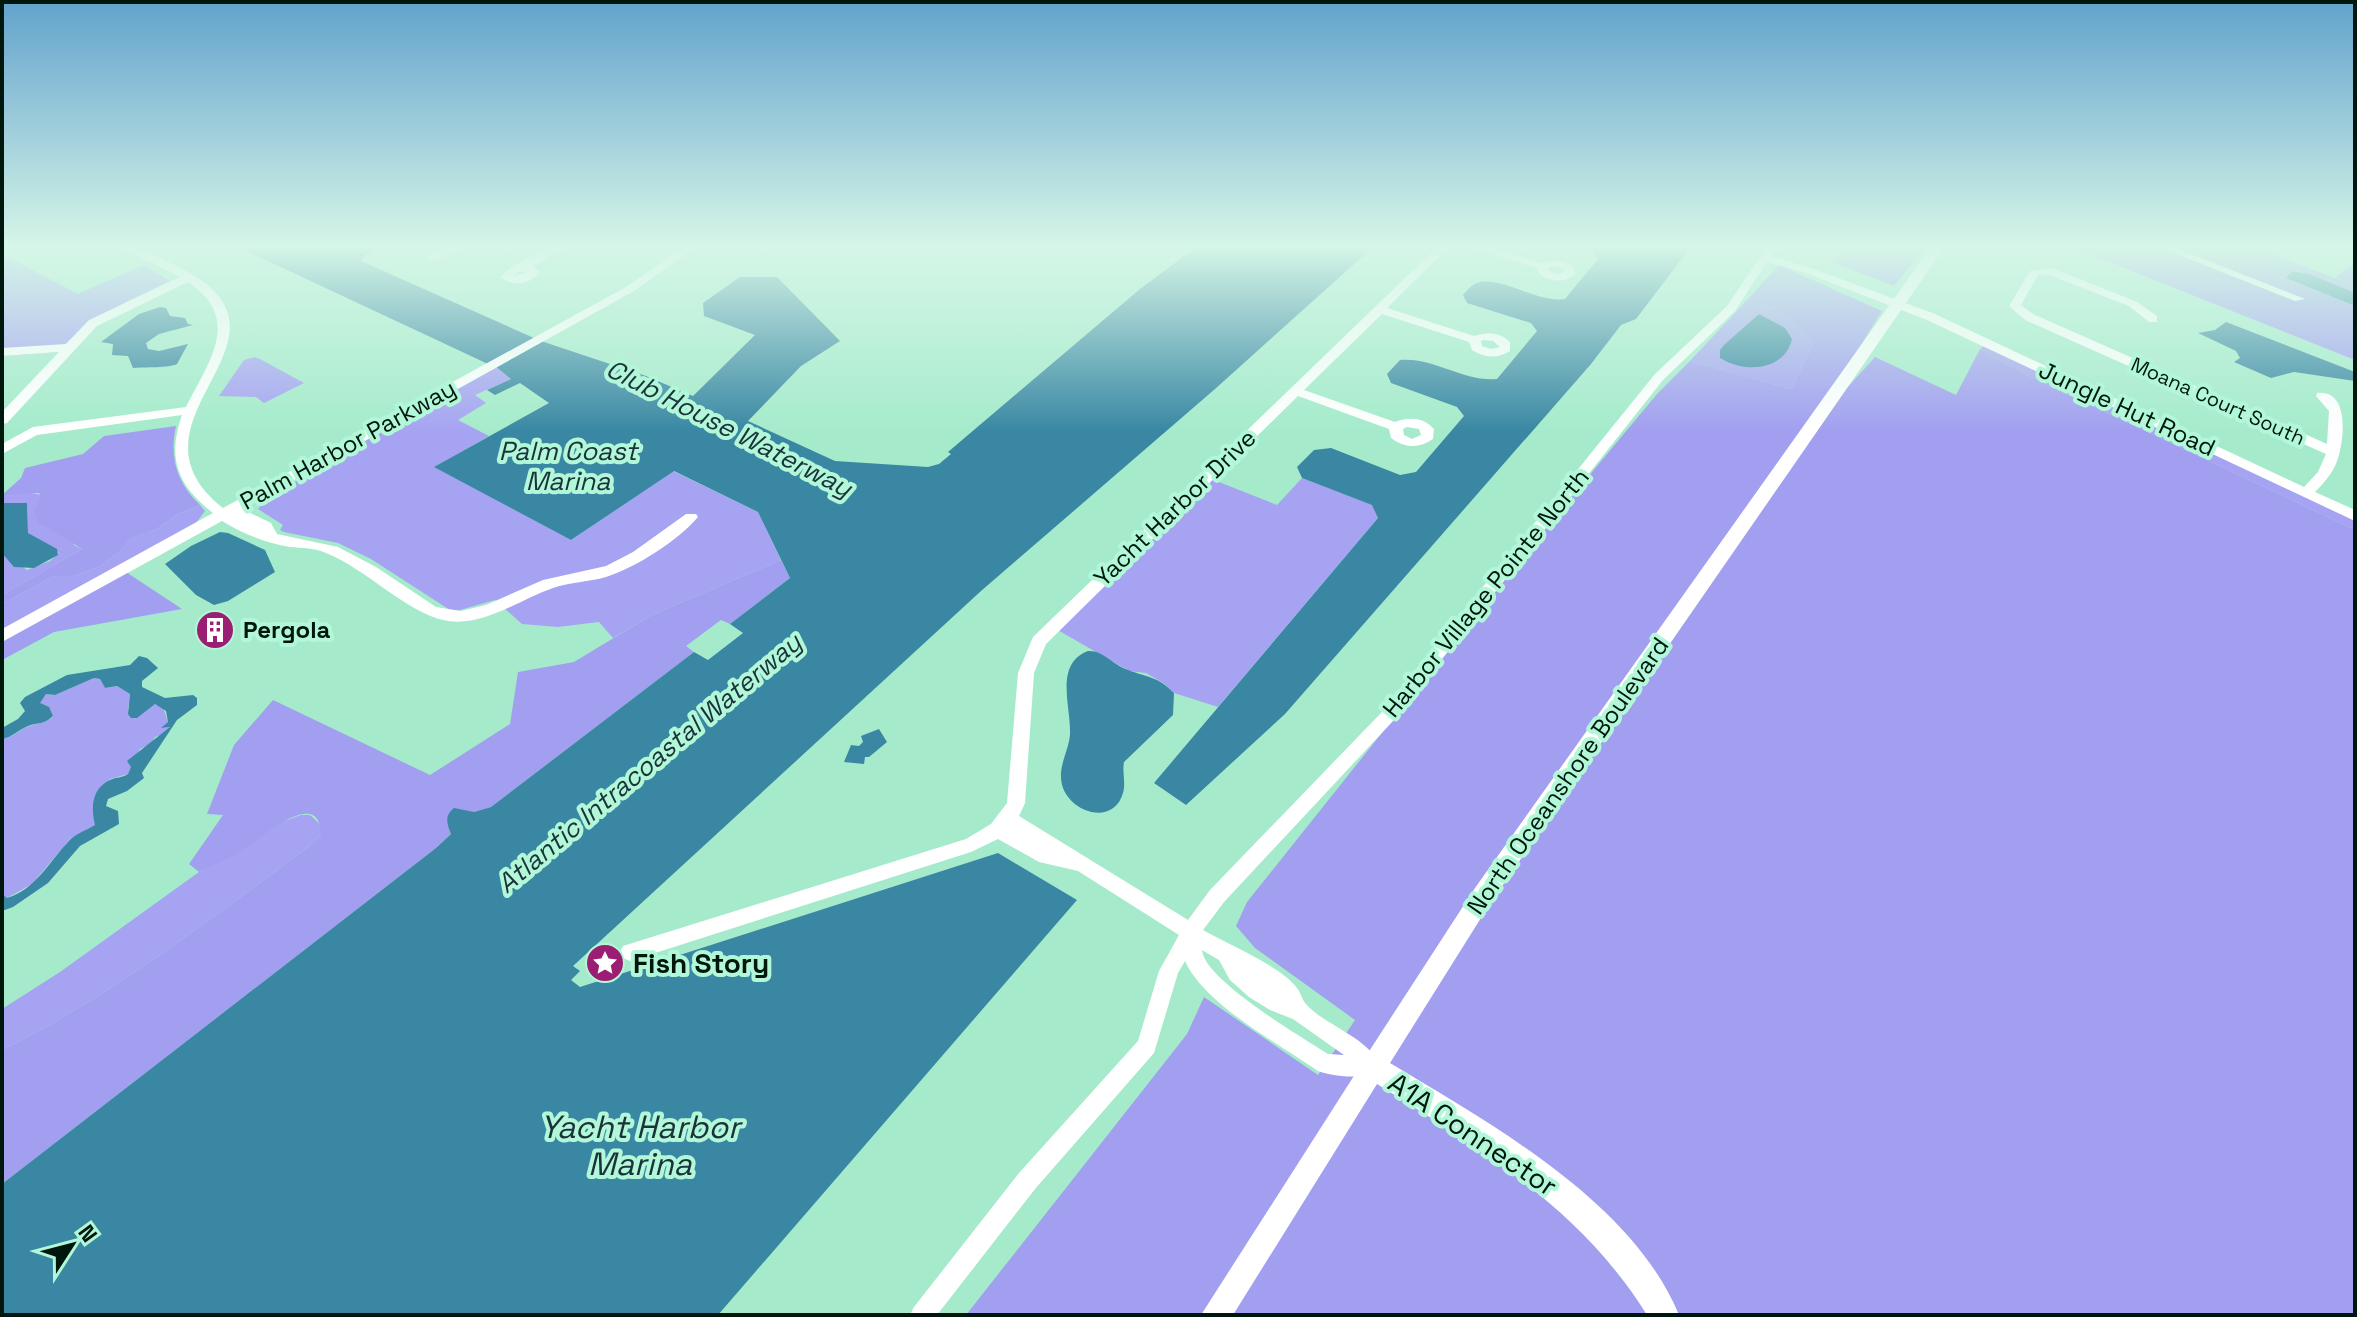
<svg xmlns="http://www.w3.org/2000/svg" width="2357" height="1317" viewBox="0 0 2357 1317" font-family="'Space Grotesk',sans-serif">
<rect width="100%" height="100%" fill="#a5ebcb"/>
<!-- green -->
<path fill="#a6a3f2" d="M2,254L78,294L143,265L170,281C125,302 92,316 57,352L2,356Z
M1748,299L1776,308L1815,341L1791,389L1690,361Z
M1986,344L2355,519V530L2021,372L1980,349Z
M255,357L260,359L304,383L264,403L256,397L219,396L244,360Z
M495,366L511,379L475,395L486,403L458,420L489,436L435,467L571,540L673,471L758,512L781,560L650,616L613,638L599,622L558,627L522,624L495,600L453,612L371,559L338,543L284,532L280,530L283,525L258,509L267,498Z
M1204,476L1277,505L1302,478L1373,505L1378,518L1218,707L1174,693L1163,683L1146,673L1129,671L1049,625Z
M26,492L41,495L74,545L82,549L2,595V553L27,570L50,561L59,553L28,533L27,503H2V495Z
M200,505L205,511L196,523L2,631V604L54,576H73L99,567L122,550L127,539L157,529L176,515Z
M94,678L100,679L105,688L117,686L130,694L128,710L154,704L163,707L168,722L162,728L170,727L166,733L155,737L151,744L140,749L128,774L110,779L95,804V825L70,839L32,884L7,898L2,894V739C13,737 18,731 27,727C36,723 43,724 53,717L39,703L46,694L55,695Z
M301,815H310L321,825V835L306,849C209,920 110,997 2,1050V1009L60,972L199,872L242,850L276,824Z"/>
<!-- forest -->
<path fill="#a29ff0" d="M1848,248H1925L1894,286L1832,262Z
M2074,248H2255L2335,278L2355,262V293L2298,271H2292L2290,280L2355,306V360Z
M1779,265L1882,311L1836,385L1359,1069L1204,1315H966L1187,1034L1204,997L1318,1075L1355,1020L1255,948L1236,926L1247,902L1543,531L1657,394L1690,361L1791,389L1815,341L1776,308L1748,299Z
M1980,349L2021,372L2355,530V1315H1675L1660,1287L1384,1064L1490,898L1847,388L1875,357L1956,395Z
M176,426C169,458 177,483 200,505L176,515L157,529L128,539L122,550L99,567L73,576H54L2,604V595L82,549L38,522L35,512L41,497L39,493L2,495L21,478L25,468L83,454L104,436Z
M781,560L790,578L730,624L721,620L686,646L694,652L491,807L474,812L436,848L2,1184V1050C110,997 209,920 306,849L321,835C320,784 259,840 244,849C230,858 214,865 199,872L189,864L223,815L207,814L234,745L273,700L430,775L510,724L518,672L574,662L650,616Z
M126,572L182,609L54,632L2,660V640Z
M1374,1078L1560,1203L1652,1315H1228Z"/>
<!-- water -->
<path fill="#3987a3" d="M240,248H381L365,255L361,261L534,338L488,364Z
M1195,248H1372L1215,389L981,591L573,966L580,971L571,980L580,987L998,853L1077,900L718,1315H2V1184L436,848L451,834C447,824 444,816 454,808L474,812L491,807L694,652L708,660L743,633L730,624L790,578L758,512L674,471L571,540L434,467L549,403L520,383L495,395L487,390L511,379L495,366L541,341L646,376L693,396L755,335L704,316L703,303L740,277H777L840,341L801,366L748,421L835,461L928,467L939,464L951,454L948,452L1140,289Z
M1581,248H1690L1636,319L1621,325L1591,364L1285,714L1186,805L1154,783L1378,518L1372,505L1302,478L1297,467L1314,450L1331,448L1400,475L1416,472L1464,416L1457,407L1391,383L1387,374L1400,360C1434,357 1463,382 1497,379L1537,331L1531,323L1467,303L1463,295C1467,291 1471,285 1477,283C1500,275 1537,303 1565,299L1598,259L1592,251Z
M2292,271L2309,274L2355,293V306L2286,278Z
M160,307L166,308L170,316L185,318L188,324L193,325L159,334L146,343L148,349L159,351L188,344L177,364C169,368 144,367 133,368L128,356L112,355L113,344L101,342L139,314Z
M1759,314L1785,328L1792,339C1784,372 1744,373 1720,358V350L1724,345Z
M2226,322L2355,372V381L2294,372L2271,378L2234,362L2240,358L2236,351L2198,333L2215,330Z
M2,503H27L28,533L57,549L58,555L34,568L14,567L2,553Z
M220,532L228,533L265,550L275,572L228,601L214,605L196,595L165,564L191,546Z
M1088,651C1103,650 1113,665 1128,670C1149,678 1157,676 1174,693L1173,715L1124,762C1122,772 1126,783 1123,793C1114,825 1073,814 1063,788C1056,768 1069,752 1070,734C1071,706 1054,664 1088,651Z
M139,656L147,658L158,668L142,681V687L165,698L193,695L197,698V705L177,720L142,773L144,778L127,791L108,799L106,806L118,811L119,824L80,846L48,883L13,907L2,911V894L7,898C35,890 49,862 68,842C74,834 87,830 95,825C91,808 91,789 110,780C116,777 122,778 128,774L131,767L127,761L170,727L161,728L168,722L166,711L155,704L137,718H131L128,714L130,694L117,686L105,688L100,679L94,678L55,695L46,694L40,703L49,707L53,716C44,725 38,722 28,726C18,730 13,737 2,739V728L18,719L25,711L20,703L25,697L67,675L130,665Z
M879,729L887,742L869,757H865L864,764L844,762L851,745L859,746L863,742L861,736Z"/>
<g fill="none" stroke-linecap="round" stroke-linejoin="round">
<!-- minor -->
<path fill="#fff" fill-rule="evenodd" d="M122,248C145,248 170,262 190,273C309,342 113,421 223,508L626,287L683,248H695L634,291L242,509L271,523L277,534L338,547L376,567L436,607L461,611L486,605L543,580L606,566L633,552L686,514H696L698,517C679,540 635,568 606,577C589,582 570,582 553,588C518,600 481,629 443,620C405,611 366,569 326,553C315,548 302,548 290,547C266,543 243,534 222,521L2,642V629L213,513C177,485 167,458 182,415L37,435L2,454V444L33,427L186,407C209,361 243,319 188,282L97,326L7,423L2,424V412L59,352L2,356V348L66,344L89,320L180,277Z
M446,248H460L436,260L426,258Z
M550,248H563L533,266L540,272C530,284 513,288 501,277C512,263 533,257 550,248ZM526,271L527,272L514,276L518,272Z
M1436,248H1448L1387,308L1474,336C1487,332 1500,332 1510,342V351C1497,359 1484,358 1472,350L1469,342L1382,314L1304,390L1395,422C1409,417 1423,417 1434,429L1433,439C1419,449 1404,448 1391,438L1389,429L1298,396L1046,644L1034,673L1025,803L1019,816L1188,920L1210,890L1381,713L1655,374L1727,306L1766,248H1777L1771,256L1814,269L1935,314L2304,487L2318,472L2326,454L2025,320L2009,306L2030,271L2052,268L2137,302L2157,316V322H2149L2129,306L2047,274L2038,275L2021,305L2033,314L2327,444L2329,411L2316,396L2317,393C2352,389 2344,447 2335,466C2330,476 2323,484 2315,492L2355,510V521L1927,320L1806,273L1767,262L1735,311L1663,380L1393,721L1224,902L1203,930C1229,945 1279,965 1297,988C1301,993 1302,1000 1306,1004C1324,1025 1368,1037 1381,1066L1378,1073C1363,1079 1333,1077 1318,1071C1279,1044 1204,1004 1185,961L1178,973L1154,1053L1035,1189L937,1315H910L914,1307L1019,1173L1138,1041L1159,971L1179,935L1078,871L1039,862L998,839L971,852L630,961L623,958L620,952L623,946L966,839L991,824L1007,803L1018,673L1033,637ZM1484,340L1493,341L1500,347L1491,349L1482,346L1481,341ZM1407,427L1419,429L1421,435L1412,439L1404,435L1403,429ZM1202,950L1219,960L1230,980L1249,997L1270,1010L1293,1019L1344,1055L1328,1054C1302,1037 1204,980 1202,950Z
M1473,248H1490L1542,263L1554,260L1572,265L1576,273C1565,284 1551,282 1539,274L1537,268ZM1554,266L1563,269L1564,272L1557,274L1548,270V268Z
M2161,248H2176L2305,299L2295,301Z"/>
<!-- major -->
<path fill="#fff" fill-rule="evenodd" d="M1930,248H1944L1491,902L1390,1063C1491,1124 1632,1201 1679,1315H1647C1582,1210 1480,1148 1377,1084L1233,1315H1201L1359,1068L1362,1057L1366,1056L1475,888Z"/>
</g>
<!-- sky -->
<linearGradient id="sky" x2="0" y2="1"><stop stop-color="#62a2cc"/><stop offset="0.57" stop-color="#d6f6e8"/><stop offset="1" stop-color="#d6f6e8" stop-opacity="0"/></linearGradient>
<rect width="2357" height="432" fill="url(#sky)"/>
<!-- icons -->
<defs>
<g id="building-disc" transform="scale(2)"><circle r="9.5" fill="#9c1e73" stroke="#b2f8d8"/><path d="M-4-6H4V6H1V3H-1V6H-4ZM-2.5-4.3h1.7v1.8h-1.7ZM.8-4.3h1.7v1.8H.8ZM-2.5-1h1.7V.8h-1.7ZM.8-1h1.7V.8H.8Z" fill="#fff"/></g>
<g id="sight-disc" transform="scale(2)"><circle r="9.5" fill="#9c1e73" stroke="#b2f8d8"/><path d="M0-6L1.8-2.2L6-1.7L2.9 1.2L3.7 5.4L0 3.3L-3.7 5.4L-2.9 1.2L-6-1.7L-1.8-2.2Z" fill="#fff"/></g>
</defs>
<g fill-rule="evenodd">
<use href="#building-disc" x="215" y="630"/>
<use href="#sight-disc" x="605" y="963"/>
</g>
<g text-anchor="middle" stroke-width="8" stroke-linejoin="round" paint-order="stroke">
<!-- far-street labels -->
<g font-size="20" fill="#00170d" stroke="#b2f8d8">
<text transform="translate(2218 401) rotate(24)" y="7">Moana Court South</text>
</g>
<!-- street labels -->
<g font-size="24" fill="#00170d" stroke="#b2f8d8">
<text transform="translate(2127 409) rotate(25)" y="8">Jungle Hut Road</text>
<text transform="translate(348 445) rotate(-29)" y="8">Palm Harbor Parkway</text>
<text transform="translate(1175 508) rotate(-44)" y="8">Yacht Harbor Drive</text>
<text transform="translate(1486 593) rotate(-51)" y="8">Harbor Village Pointe North</text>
<text transform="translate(1568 776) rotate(-55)" y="8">North Oceanshore Boulevard</text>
</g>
<!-- poi labels -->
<g font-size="24" font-weight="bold" fill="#00170d" stroke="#b2f8d8" text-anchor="start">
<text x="243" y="638">Pergola</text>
</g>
<!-- water labels -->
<g font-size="26" font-style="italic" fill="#19323b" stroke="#b2f8d8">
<text transform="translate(729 428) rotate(27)" y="9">Club House Waterway</text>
<text x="568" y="460">Palm Coast<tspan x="568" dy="30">Marina</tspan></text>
<text transform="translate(649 763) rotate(-40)" y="9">Atlantic Intracoastal Waterway</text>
</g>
<!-- near-poi labels -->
<g font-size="28" font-weight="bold" fill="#00170d" stroke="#b2f8d8" text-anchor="start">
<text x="633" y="973">Fish Story</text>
</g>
<!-- near-street labels -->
<g font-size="28" fill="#00170d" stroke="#b2f8d8">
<text transform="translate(1473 1134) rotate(34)" y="10">A1A Connector</text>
</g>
<!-- near-water labels -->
<g font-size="32" font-style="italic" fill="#19323b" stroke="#b2f8d8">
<text x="640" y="1138">Yacht Harbor<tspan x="640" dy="37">Marina</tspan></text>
</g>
</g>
<!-- border -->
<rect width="2357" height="1317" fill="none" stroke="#00170d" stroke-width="8"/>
<!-- north arrow -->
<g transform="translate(72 1245) rotate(54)" stroke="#b2f8d8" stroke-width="6" paint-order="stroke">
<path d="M0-6L14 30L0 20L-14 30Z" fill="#00170d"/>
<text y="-12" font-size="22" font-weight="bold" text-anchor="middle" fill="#00170d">N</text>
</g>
</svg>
